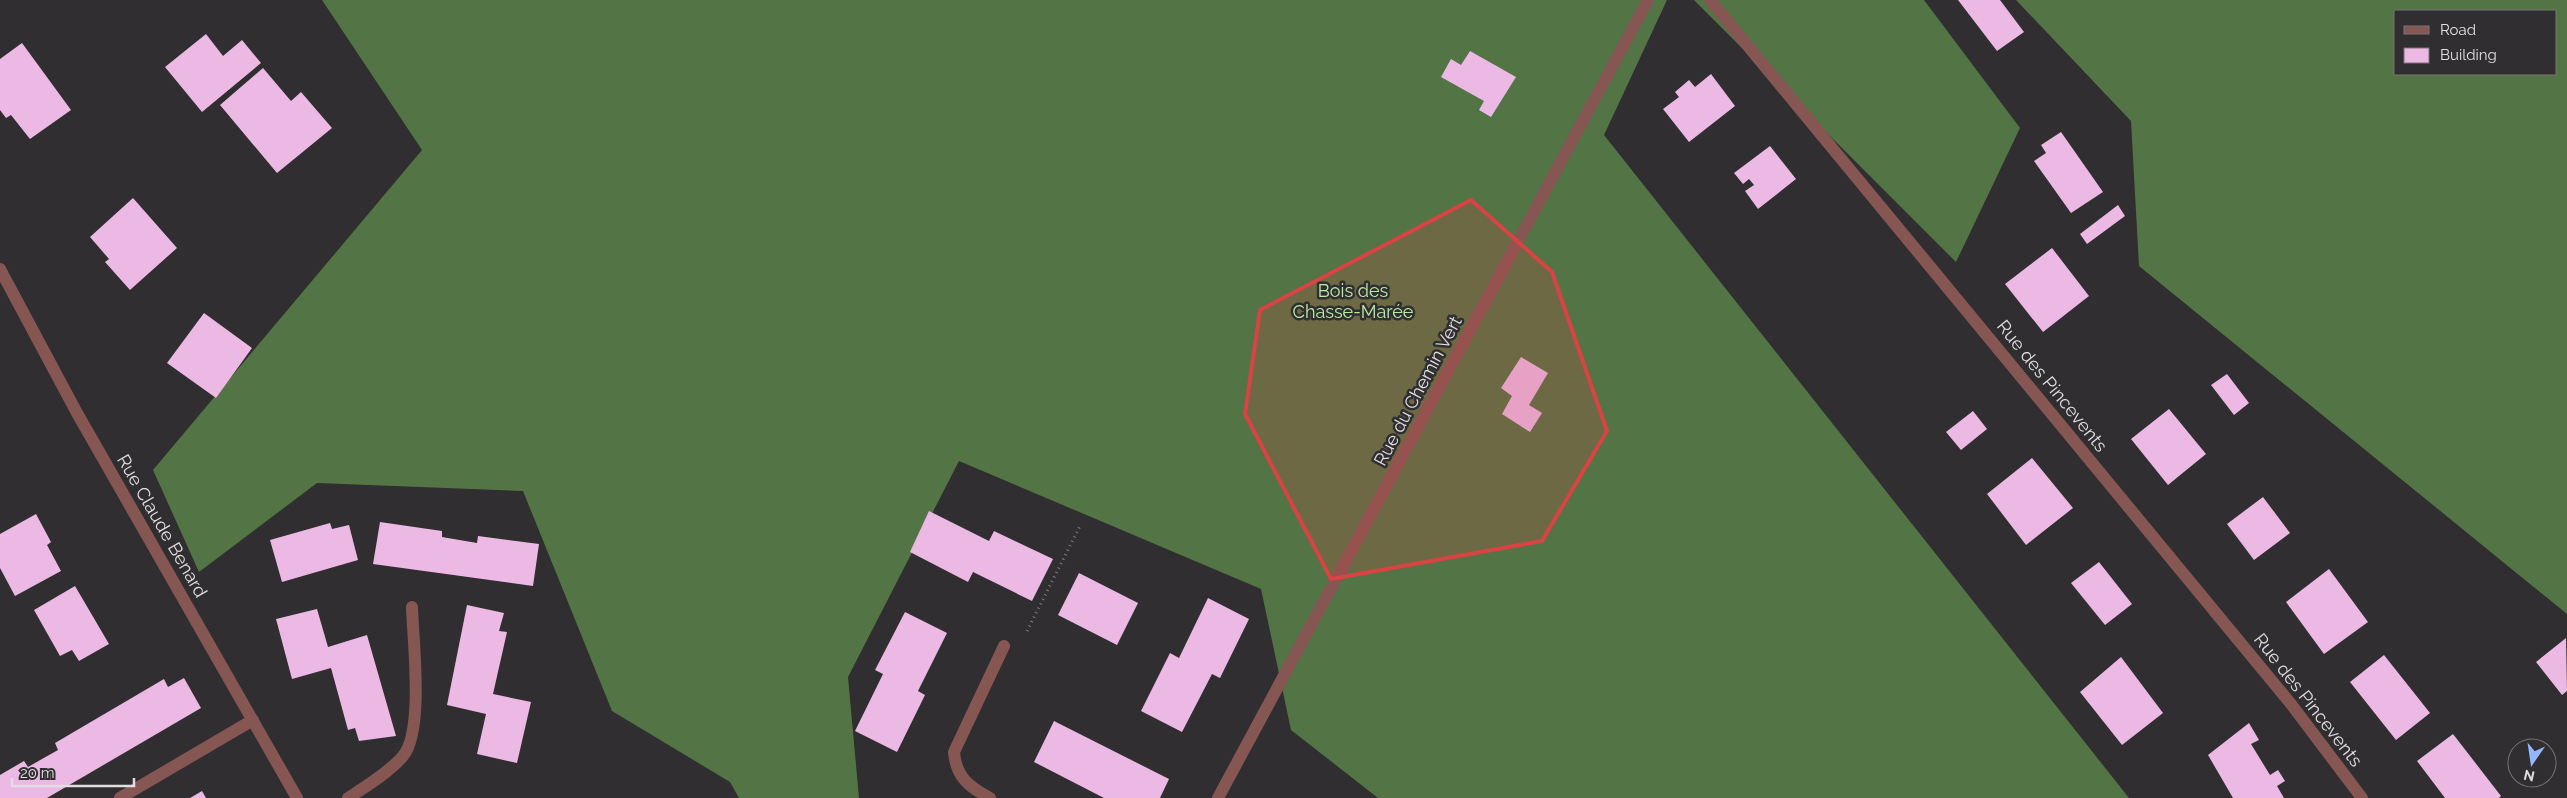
<svg xmlns="http://www.w3.org/2000/svg" width="2567" height="798" viewBox="0 0 2567 798" font-family="Raleway,sans-serif">
<rect width="100%" height="100%" fill="#302e30"/>
<!-- forest -->
<path fill="#537445" fill-rule="evenodd" d="M322,0H1667L1604,135L2129,798H1378L1291,730L1261,589L959,461L848,677L859,798H739L730,782L612,711L523,491L317,483L199,572L153,470L422,150Z
M1694,0H1924L2020,128L1956,262Z
M2016,0H2567V614L2139,266L2131,121ZM2556,11V74H2396V11Z"/>
<!-- building -->
<path fill="#ecb9e4" d="M1958,0H2000L2024,32L1997,51Z
M206,34L223,56L242,40L261,63L202,112L165,67Z
M22,43L71,110L30,139L11,115L6,118L0,110V59Z
M1470,51L1516,77L1491,117L1479,110L1484,101L1441,77L1451,59L1461,65Z
M263,68L291,101L301,92L332,128L277,173L220,105Z
M1711,74L1735,106L1689,142L1663,109L1679,97L1675,92L1689,80L1695,87Z
M2061,132L2103,192L2071,213L2034,161L2046,153L2041,145Z
M1770,146L1796,179L1758,209L1745,191L1754,185L1749,179L1743,184L1734,173Z
M133,198L177,248L130,290L105,262L109,259L90,237Z
M2118,205L2125,216L2087,244L2080,234Z
M2052,248L2089,296L2043,332L2005,284Z
M204,313L252,348L216,398L167,363Z
M1521,357L1548,373L1529,405L1542,413L1530,432L1502,414L1512,396L1501,388Z
M2227,374L2249,403L2234,415L2211,385Z
M2169,409L2206,454L2168,485L2131,439Z
M1973,411L1987,429L1961,450L1946,432Z
M2032,458L2073,508L2026,545L1987,494Z
M2263,497L2290,533L2254,560L2227,524Z
M929,511L989,541L994,531L1053,559L1032,601L973,572L968,582L910,552Z
M36,514L51,542L47,545L61,571L15,596L0,568V534Z
M380,522L442,531V537L477,543L478,536L539,544L533,586L373,564Z
M330,523L332,529L349,525L358,560L282,582L270,540Z
M2099,562L2132,604L2105,625L2071,583Z
M2329,569L2368,622L2324,654L2286,602Z
M1079,573L1138,603L1117,645L1058,615Z
M75,586L109,644L79,661L72,650L60,656L34,610Z
M1208,598L1249,619L1220,678L1212,674L1182,732L1141,711L1170,653L1179,658Z
M467,605L504,613L499,631L507,632L493,694L531,702L517,763L477,754L486,714L447,705Z
M317,609L328,647L367,635L396,736L359,741L355,728L348,730L331,668L292,679L276,619Z
M905,612L947,633L918,691L925,695L897,752L855,731L883,674L875,670Z
M2566,638L2567,691L2562,695L2536,662Z
M2384,655L2430,713L2396,740L2350,682Z
M2121,657L2163,713L2122,745L2080,692Z
M184,678L201,708L47,798H0V775L24,761L28,767L42,759L58,750L55,743L164,679L168,687Z
M1054,721L1169,779L1160,798H1104L1034,762Z
M2249,723L2259,740L2251,744L2270,775L2278,770L2285,781L2277,786L2284,798H2233L2208,755Z
M2453,734L2501,796L2499,798H2445L2417,761Z
M202,791L206,798H190Z"/>
<g fill="none" stroke-linecap="round" stroke-linejoin="round">
<!-- path -->
<path stroke="#7e7c7e" stroke-width="3" stroke-dasharray="1 4" stroke-linecap="butt" d="M1027,631L1080,526"/>
<!-- street -->
<path stroke="#865752" stroke-width="12" d="M1710,0L2291,704L2362,798
M0,269L77,413L297,798
M120,798L253,720
M348,798C365,787 391,771 403,756C424,731 413,641 412,607
M990,798C969,787 956,777 954,752L1004,646
M1218,798L1648,0"/>
</g>
<!-- marked area -->
<path fill="#d84344" fill-opacity="0.2" stroke="#d84344" stroke-width="4" stroke-linejoin="round" d="M1471,200L1552,272L1607,431L1542,541L1331,579L1245,414L1260,310Z"/>
<g text-anchor="middle" stroke-width="5" stroke-linejoin="round" paint-order="stroke">
<!-- park labels -->
<g font-size="18" fill="#b8eca3" stroke="#302e30">
<text x="1353" y="297">Bois des<tspan x="1353" dy="21">Chasse-Marée</tspan></text>
</g>
<!-- street labels -->
<g font-size="18" fill="#e0dee0" stroke="#302e30">
<text transform="translate(2052 386) rotate(51)" y="6">Rue des Pincevents</text>
<text transform="translate(1418 391) rotate(-62)" y="6">Rue du Chemin Vert</text>
<text transform="translate(162 526) rotate(60)" y="6">Rue Claude Benard</text>
<text transform="translate(2308 700) rotate(52)" y="6">Rue des Pincevents</text>
</g>
</g>
<!-- legend -->
<rect x="2394" y="10" width="162" height="65" fill="#302e30" stroke="#767476"/>
<rect x="2404" y="26" width="25" height="8" fill="#865752" stroke="#767476"/>
<text x="2440" y="35" font-size="15" fill="#e0dee0">Road</text>
<rect x="2404" y="48" width="25" height="15" fill="#ecb9e4" stroke="#767476"/>
<text x="2440" y="60" font-size="15" fill="#e0dee0">Building</text>
<!-- north arrow -->
<g transform="translate(2532 763) rotate(193)"><circle r="24" fill="#302e30" stroke="#767476"/>
<path d="M0-4L9 19L0 12L-9 19Z" fill="#93b7fd"/>
<text y="-8" font-size="14" font-weight="bold" text-anchor="middle" fill="#e0dee0">N</text>
</g>
<!-- scale -->
<path d="M12 778v8h122v-8" fill="none" stroke="#e0dee0" stroke-width="2.5"/>
<text x="20" y="778" font-size="15" fill="#e0dee0" stroke="#302e30" stroke-width="4" paint-order="stroke">20 m</text>
</svg>
